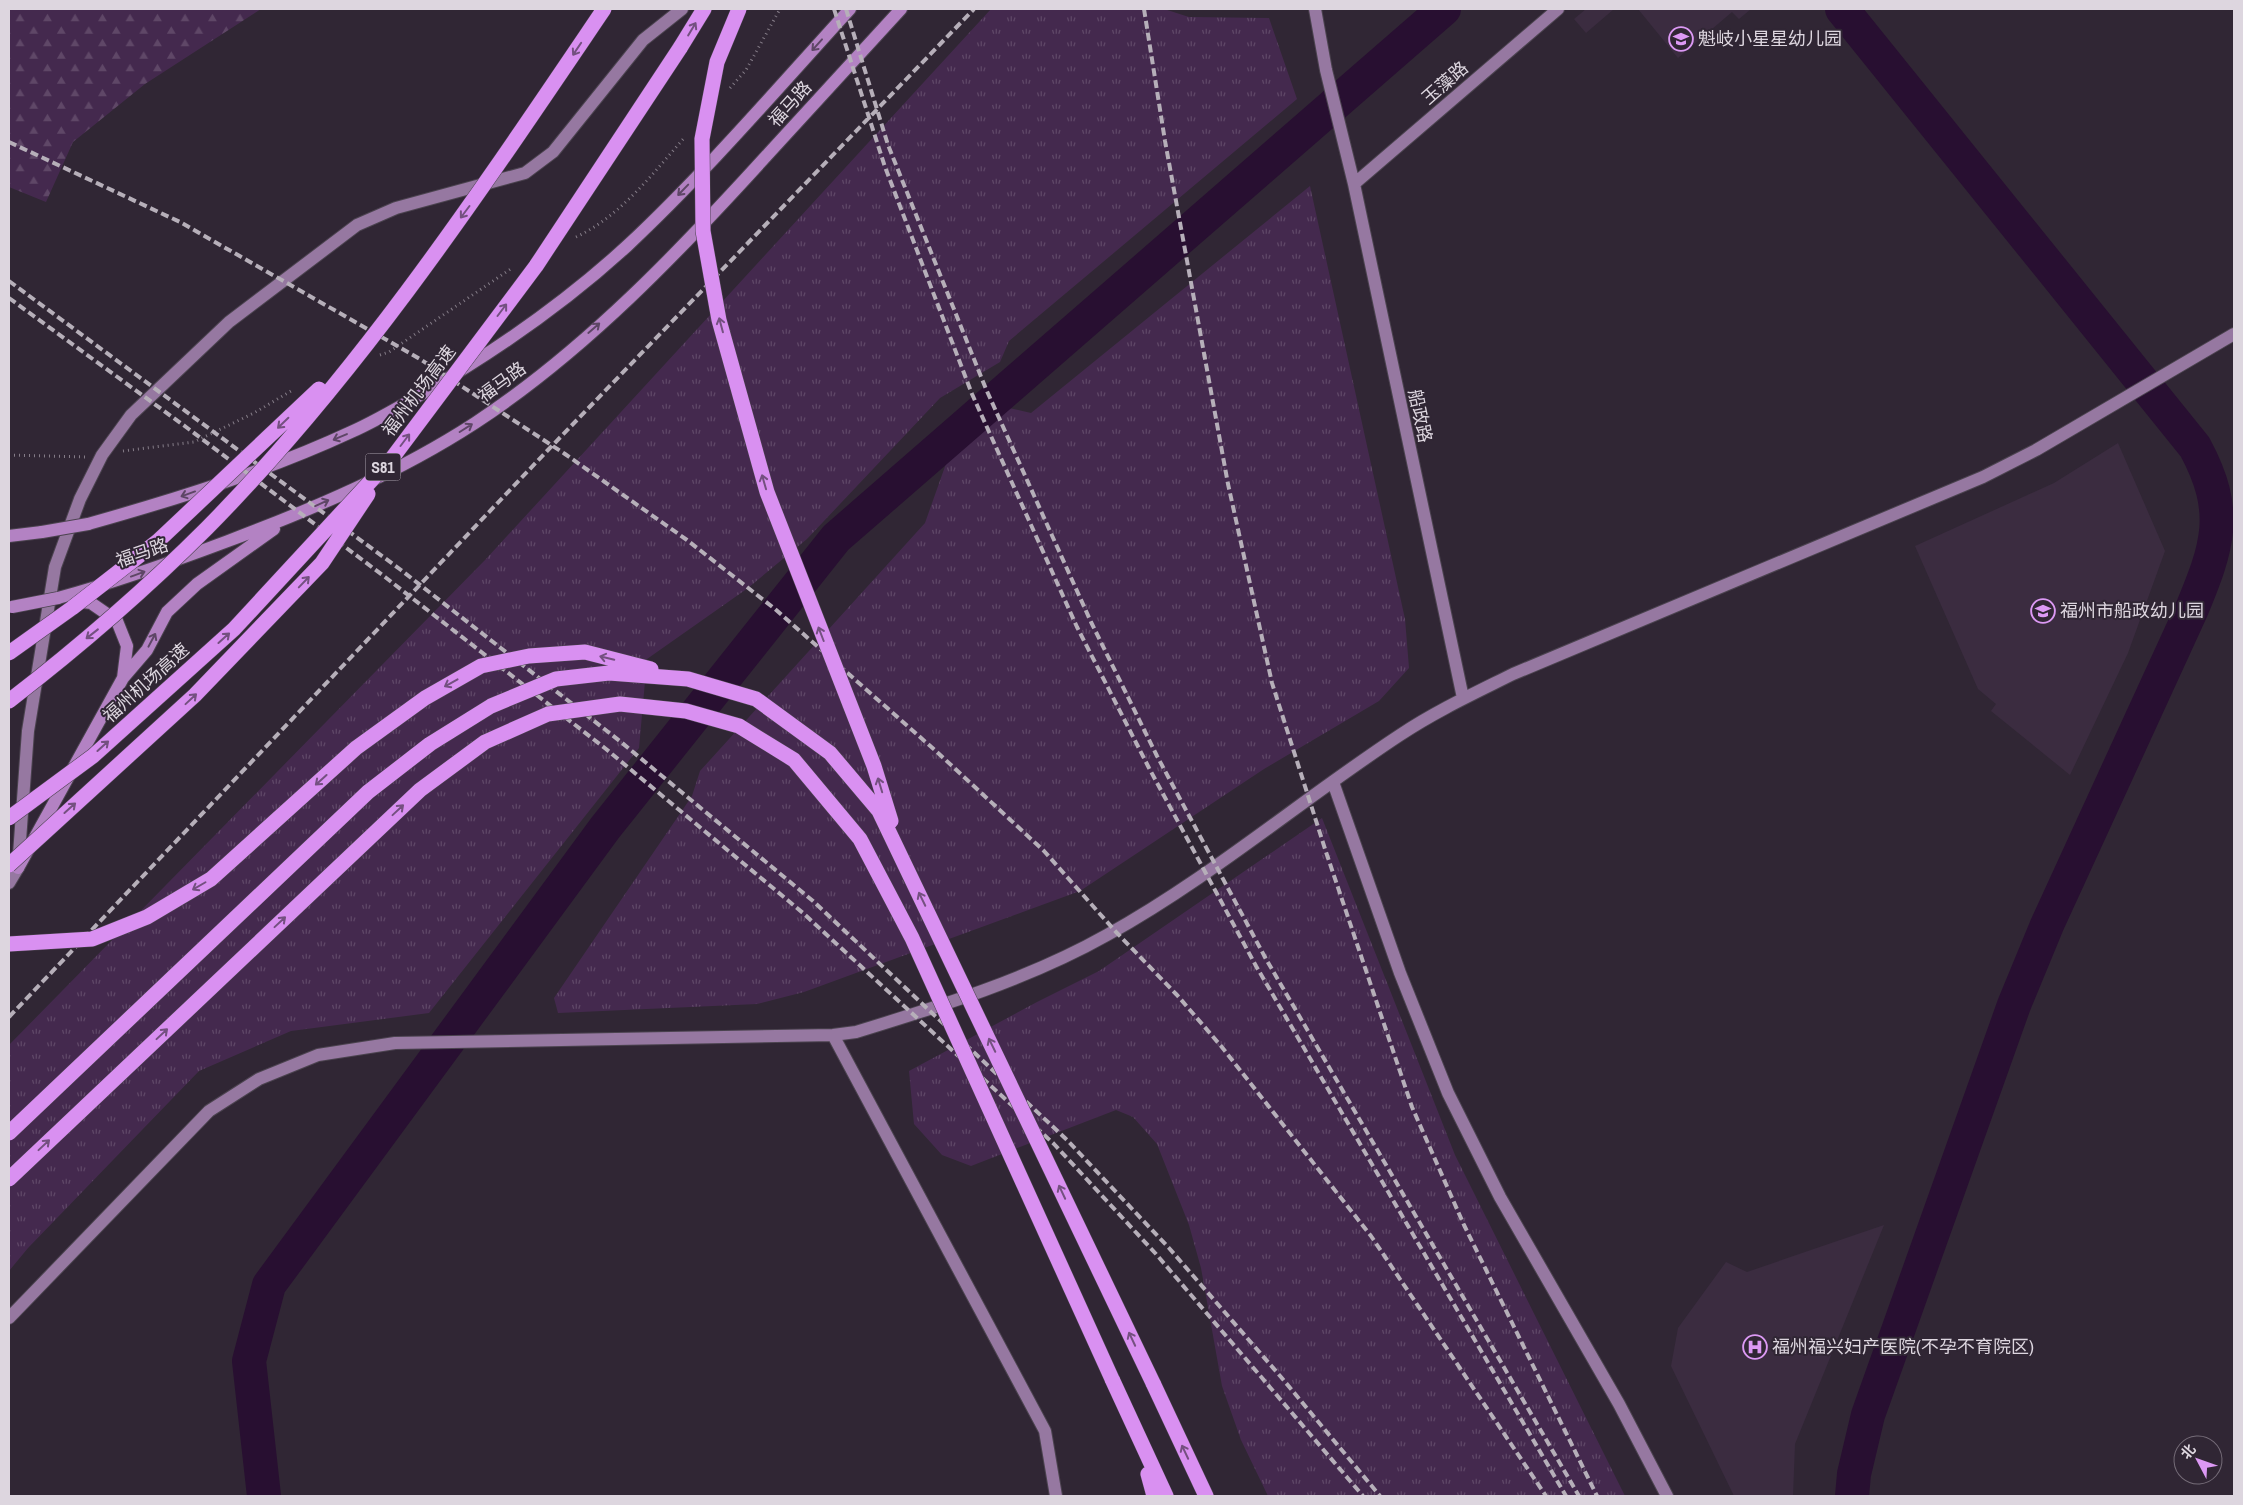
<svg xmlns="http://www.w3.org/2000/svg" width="2243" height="1505" viewBox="0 0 2243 1505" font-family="'Archivo Narrow','Noto Sans SC',sans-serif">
<defs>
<pattern id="forest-firs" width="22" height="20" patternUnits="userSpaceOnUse" patternTransform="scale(1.25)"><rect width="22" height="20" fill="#44294e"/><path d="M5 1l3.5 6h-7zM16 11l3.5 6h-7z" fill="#5f4767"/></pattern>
<pattern id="park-tufts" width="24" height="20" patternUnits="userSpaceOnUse" patternTransform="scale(1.25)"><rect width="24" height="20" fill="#44294e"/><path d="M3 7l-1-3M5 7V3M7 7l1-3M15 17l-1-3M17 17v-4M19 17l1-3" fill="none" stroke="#5f4767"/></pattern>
</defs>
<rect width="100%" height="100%" fill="#302634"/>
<!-- built -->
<path fill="#3b2c40" d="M1586,9H1614L1586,33L1574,19Z
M1638,9H1751L1739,19L1732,12L1678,58Z
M2118,443L2165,551L2128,653L2070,775L1991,711L1996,704L1978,689L1915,546L2054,483Z
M1884,1225L1795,1444L1793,1496H1734L1671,1366L1678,1328L1726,1262L1747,1272Z"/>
<!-- forest -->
<path fill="url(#forest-firs)" d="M9,9H261L145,84L73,142L46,202L9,187Z"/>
<!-- park -->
<path fill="url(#park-tufts)" d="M991,9H1164L1189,17L1269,18L1297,99L1009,341L1000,362L940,398L807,539L748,588L647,659L639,748L429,1013L291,1031L199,1071L28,1248L9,1271V1045L486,559Z
M1310,186L1405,619L1409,668L1379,701L1264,769L1080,891L804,992L757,1004L558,1013L554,998L692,796L700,771L925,523L948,458L1009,408L1031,413Z
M1322,818L1455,1155L1625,1496H1268L1241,1440L1222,1386L1201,1268L1189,1225L1157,1144L1133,1117L1116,1110L971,1166L942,1155L914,1124L909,1071L1037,1002L1099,971Z"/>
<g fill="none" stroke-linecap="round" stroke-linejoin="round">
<!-- river -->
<path stroke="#280f31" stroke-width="34" d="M1842,9L2195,447C2230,512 2218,546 2191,611L2047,925L2014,1005L1868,1415L1854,1474L1852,1496
M264,1496L249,1361L269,1285L605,828L836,538L1444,9"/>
<!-- secondary casing -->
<g stroke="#4b434f" stroke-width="14">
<path id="secondary" d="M1315,9L1326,70L1354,184L1463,698
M1354,184L1558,9
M1333,782L1400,973L1448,1093L1500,1197L1619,1404L1667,1496
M9,883L18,868L28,731L55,567L80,499L102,455L131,415L229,322L357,225L396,208L525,173L553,152L643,40L682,9
M833,1035L1045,1431L1056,1496
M9,1318L209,1111L259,1079L318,1055L395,1043L833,1035L856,1032C941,1006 1029,979 1107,935C1210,878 1301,800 1400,735C1436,711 1475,693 1513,674L1983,477L2036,450L2234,334"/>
</g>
<!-- primary casing -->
<g stroke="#4b434f" stroke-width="14">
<path id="primary" d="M88,524C177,499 267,471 351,432C376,421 401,406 425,392C497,350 566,302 627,246C706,172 777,89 850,9
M9,536L42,532
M58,598C116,582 172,562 228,541C313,509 398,473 475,423C586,350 680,251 769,153C813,105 857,57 901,9
M75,601L91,603L117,621L127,646L123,678
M18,868L123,678L147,650L167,612L197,584L274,529"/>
</g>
<!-- highway casing -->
<g stroke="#4b434f" stroke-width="16">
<path id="highway" d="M680,48L704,9
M1112,1379L1166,1496
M1153,1383L1206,1496
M1148,1474L1154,1496"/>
</g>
<!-- path -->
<path stroke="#857d88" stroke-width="3" stroke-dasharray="1 4" stroke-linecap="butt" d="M730,88L746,70L780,9
M576,237C621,216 653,173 685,137
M380,355L389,352L512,268
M123,451L194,442L254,413L291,391
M9,455L85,457"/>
<!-- secondary -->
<use href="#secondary" stroke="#9678a1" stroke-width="12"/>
<!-- primary -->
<use href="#primary" stroke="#b382c3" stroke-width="12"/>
<!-- highway -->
<use href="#highway" stroke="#d990f1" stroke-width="15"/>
<!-- rail -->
<path stroke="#b6afb9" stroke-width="4" stroke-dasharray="8 4" stroke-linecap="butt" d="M834,9L885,167L972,394L1077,627L1149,768L1256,966L1566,1496
M846,9L888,145L986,389L1091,622L1157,756L1266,959L1579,1496
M1144,9L1165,141L1228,484L1272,683L1326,852L1412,1107L1464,1225L1597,1496
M9,142L180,222L420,359L565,454L687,540L775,609L937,752L1044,851L1116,932L1177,995L1221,1046L1371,1236L1546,1496
M9,281L401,570L621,742L813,901L1067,1140L1169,1248L1281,1377L1380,1496
M9,298L186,427L385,577L606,749L803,913L1054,1144L1156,1254L1363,1496
M9,1017L547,451L974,9"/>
<!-- primary-bridge casing -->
<g stroke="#4b434f" stroke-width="14" stroke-linecap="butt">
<path id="primary-bridge" d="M42,532L88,524
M12,607L58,598"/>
</g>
<!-- highway-bridge casing -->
<g stroke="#4b434f" stroke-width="16" stroke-linecap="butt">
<path id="highway-bridge" d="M739,9L717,62L702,139L703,231L719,320L767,492L874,766L891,821
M9,653L72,608L158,541L319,389
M9,701C79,647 145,590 207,528C360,373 482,189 604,9
M9,818L93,756L234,629L393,457L536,266L680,48
M9,865L195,695L322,563L368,494
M9,944L92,939L147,917L211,879L356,748L425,698L481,666L529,656L585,652L651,669
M9,1133L368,792L430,744L491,706L556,679L609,673L688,679L756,699L830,753L879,811L1153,1383
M9,1179L420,790L485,742L548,714L620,704L686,711L739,726L794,760L860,839L912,938L1112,1379"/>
</g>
<!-- primary-bridge -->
<use href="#primary-bridge" stroke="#b382c3" stroke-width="12"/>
<!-- highway-bridge -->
<use href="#highway-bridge" stroke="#d990f1" stroke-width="15"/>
</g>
<!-- one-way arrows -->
<defs><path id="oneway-shaft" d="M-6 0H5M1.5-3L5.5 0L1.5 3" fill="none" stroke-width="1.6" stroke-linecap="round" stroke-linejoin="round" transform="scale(1.25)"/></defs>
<g stroke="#745080">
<use href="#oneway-shaft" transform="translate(692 29) rotate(-59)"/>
<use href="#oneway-shaft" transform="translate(577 49) rotate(124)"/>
<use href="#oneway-shaft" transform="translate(465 212) rotate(127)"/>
<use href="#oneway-shaft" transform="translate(502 310) rotate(-53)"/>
<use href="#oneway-shaft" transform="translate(721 325) rotate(-105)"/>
<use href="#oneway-shaft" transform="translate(283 423) rotate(136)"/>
<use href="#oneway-shaft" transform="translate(405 440) rotate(-53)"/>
<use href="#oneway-shaft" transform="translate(764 482) rotate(-106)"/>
<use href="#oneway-shaft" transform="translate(304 582) rotate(-46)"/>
<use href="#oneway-shaft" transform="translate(92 634) rotate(142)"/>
<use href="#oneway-shaft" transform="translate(821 634) rotate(-111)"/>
<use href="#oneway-shaft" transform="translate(224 638) rotate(-42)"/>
<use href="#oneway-shaft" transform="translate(607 658) rotate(-166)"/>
<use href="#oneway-shaft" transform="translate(451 683) rotate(151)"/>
<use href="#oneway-shaft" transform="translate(191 699) rotate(-43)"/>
<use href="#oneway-shaft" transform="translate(103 746) rotate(-42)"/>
<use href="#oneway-shaft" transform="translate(321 780) rotate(138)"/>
<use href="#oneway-shaft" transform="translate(880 785) rotate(-107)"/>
<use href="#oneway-shaft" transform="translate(70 808) rotate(-42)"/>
<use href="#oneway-shaft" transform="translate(398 810) rotate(-43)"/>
<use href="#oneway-shaft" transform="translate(199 886) rotate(150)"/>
<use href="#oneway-shaft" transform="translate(922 899) rotate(-116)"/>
<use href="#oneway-shaft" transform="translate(280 922) rotate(-43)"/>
<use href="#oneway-shaft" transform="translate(162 1034) rotate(-43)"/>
<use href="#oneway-shaft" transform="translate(992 1045) rotate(-116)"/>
<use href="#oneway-shaft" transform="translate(44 1145) rotate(-43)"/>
<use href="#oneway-shaft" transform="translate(1062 1192) rotate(-115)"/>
<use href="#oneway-shaft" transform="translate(1132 1339) rotate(-115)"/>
<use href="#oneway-shaft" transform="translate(1185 1452) rotate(-115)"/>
</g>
<g stroke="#5e4666">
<use href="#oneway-shaft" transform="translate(817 45) rotate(132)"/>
<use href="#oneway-shaft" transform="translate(683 190) rotate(134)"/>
<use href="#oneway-shaft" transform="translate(594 328) rotate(-41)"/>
<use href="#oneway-shaft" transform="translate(466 428) rotate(-32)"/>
<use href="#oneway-shaft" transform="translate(340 437) rotate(157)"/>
<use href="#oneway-shaft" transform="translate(188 494) rotate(160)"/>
<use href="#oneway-shaft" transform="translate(322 503) rotate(-24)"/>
<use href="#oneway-shaft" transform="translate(138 574) rotate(-20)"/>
<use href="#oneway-shaft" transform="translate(152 640) rotate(-62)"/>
</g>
<!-- icons -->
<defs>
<g id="school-ring" transform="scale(1.25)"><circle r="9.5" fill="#302634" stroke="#dc99f4" stroke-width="1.5"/><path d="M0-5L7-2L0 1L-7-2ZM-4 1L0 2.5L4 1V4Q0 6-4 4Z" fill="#dc99f4"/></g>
<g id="hospital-ring" transform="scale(1.25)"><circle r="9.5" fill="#302634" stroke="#dc99f4" stroke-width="1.5"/><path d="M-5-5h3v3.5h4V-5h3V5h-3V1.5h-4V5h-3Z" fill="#dc99f4"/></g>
</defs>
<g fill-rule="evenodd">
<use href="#school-ring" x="1681" y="39"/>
<use href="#school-ring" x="2043" y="611"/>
<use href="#hospital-ring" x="1755" y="1347"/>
</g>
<g text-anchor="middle" stroke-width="4" stroke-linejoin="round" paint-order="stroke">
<!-- shield labels -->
<rect fill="#302634" stroke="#a9a1ac" stroke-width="1" x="365.5" y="453.5" width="35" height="27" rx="4"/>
<g font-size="16" font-weight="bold" fill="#ddd6df">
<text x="383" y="473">S81</text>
</g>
<!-- poi labels -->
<g font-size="18" fill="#ddd6df" stroke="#302634" text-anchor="start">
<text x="1698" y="45">魁岐小星星幼儿园</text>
<text x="2060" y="617">福州市船政幼儿园</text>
<text x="1772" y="1353">福州福兴妇产医院(不孕不育院区)</text>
</g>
<!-- street labels -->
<g font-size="18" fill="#ddd6df" stroke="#302634">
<text transform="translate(1445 83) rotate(-41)" y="6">玉藻路</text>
<text transform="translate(790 104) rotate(-48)" y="6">福马路</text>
<text transform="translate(502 382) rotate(-36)" y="6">福马路</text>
<text transform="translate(419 391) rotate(-53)" y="6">福州机场高速</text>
<text transform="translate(1420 416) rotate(78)" y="6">船政路</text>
<text transform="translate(142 553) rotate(-19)" y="6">福马路</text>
<text transform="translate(146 683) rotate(-42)" y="6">福州机场高速</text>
</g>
</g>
<!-- border -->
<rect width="2243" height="1505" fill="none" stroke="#ddd6df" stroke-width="20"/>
<!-- north arrow -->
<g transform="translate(2198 1460) rotate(311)"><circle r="24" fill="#302634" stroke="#756c78"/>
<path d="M0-4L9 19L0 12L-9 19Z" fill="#dc99f4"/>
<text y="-8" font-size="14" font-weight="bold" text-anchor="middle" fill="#ddd6df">北</text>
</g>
</svg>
